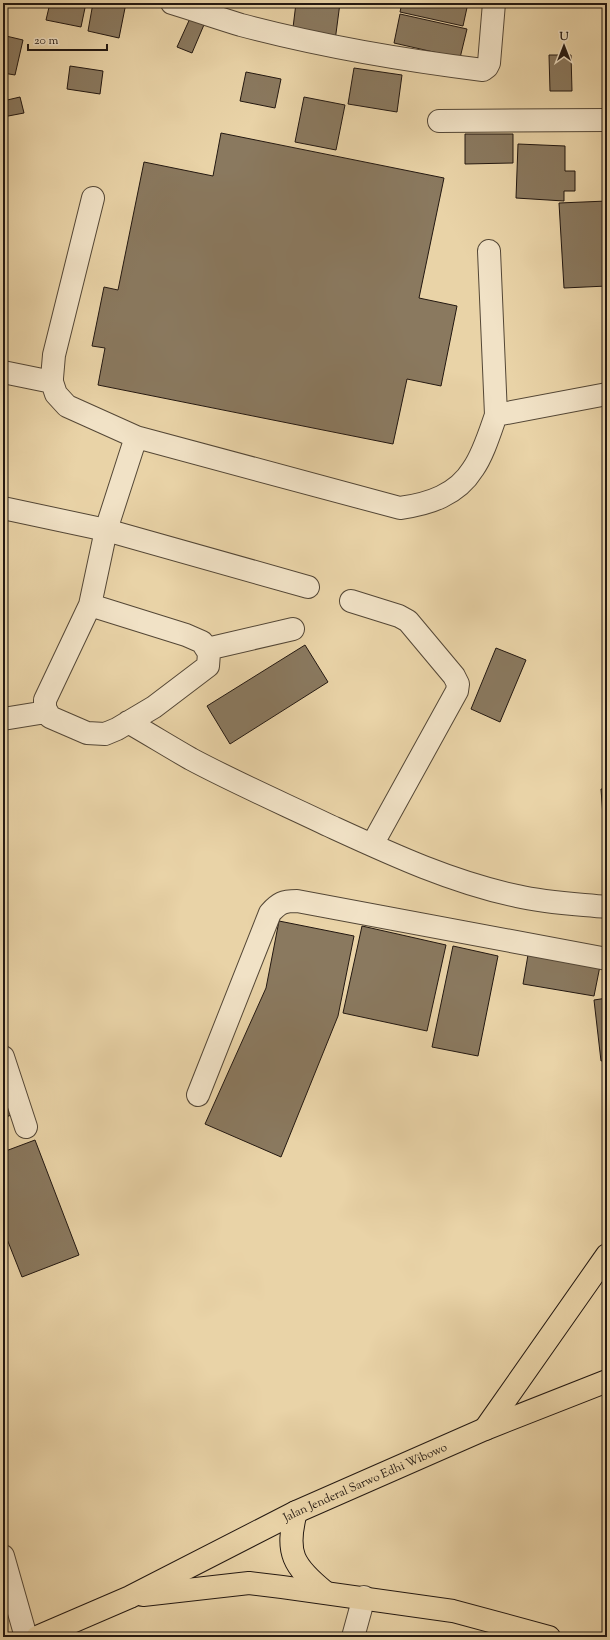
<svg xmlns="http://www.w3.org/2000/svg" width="610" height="1640" viewBox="0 0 610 1640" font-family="'Sorts Mill Goudy',serif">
<rect width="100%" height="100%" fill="#e9d3a7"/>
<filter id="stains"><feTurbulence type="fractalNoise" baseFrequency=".005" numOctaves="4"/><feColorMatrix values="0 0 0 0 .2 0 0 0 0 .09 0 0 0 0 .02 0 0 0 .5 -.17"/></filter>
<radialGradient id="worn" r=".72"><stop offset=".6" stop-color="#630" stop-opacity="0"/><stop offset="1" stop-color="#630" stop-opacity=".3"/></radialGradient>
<!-- building -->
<path fill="#8a795f" stroke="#231811" d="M50,3H86L81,27L46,20Z
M93,3H126L119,38L88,31Z
M296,3H340L335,41L292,36Z
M402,3H468L463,26L400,12Z
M192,14L206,20L192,53L177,47Z
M400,14L467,29L460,58L394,43Z
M6,36L23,40L15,75L3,73V49Z
M549,55H571L572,91H550Z
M70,66L103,71L100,94L67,89Z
M354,68L402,75L397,112L348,104Z
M246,72L281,79L275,108L240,101Z
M20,97L24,113L3,117V101Z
M304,97L345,105L336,150L295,142Z
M221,133L444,178L419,298L457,306L441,386L407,379L393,444L98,385L105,348L92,346L104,287L118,290L144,162L213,176Z
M465,134H513V163L465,164Z
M518,144L565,146V171H575V191H564V201L516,198Z
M607,201V286L564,288L559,203Z
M305,645L328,682L230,744L207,706Z
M496,648L526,660L500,722L471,709Z
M604,746H607V777Z
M601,789H607V816H603Z
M279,921L354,936L338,1016L281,1157L205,1124L266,988Z
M362,926L446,945L427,1031L343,1013Z
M453,946L498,956L478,1056L432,1047Z
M529,949L601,961L594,996L523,984Z
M607,998V1060L601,1061L594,1000Z
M3,1084L14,1114L3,1118Z
M35,1140L79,1255L22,1277L3,1229V1152Z"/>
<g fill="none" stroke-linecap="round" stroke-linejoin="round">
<!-- minor casing -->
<g stroke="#544736" stroke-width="24">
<path id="minor" d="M172,3C195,10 218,18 241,25C320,46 402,60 483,70L487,67L489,63L494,3
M439,121L607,120
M93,198L54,355L52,378V382L56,394L67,406L136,437L400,508C429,504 457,495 473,469C483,455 490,432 496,415L607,394
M489,251L496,415
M3,372L52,382
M3,508L106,530L308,587
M351,601L399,616L408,621L454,676L458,684L457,691L372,845
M90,605L186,635L202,642L209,653L208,666L154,707L117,729L105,734L87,733L50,717L45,708V700L90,605L106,530L136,437
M207,649L293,629
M3,719L46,712
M128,722C149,734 170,747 191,759C236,783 284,804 330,826C391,854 451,882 517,896C546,903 577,904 607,907
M3,1057L26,1127
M198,1095L270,913C279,903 283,901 297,901L607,959
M3,1556L26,1637
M353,1637L364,1597"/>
</g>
<!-- major casing -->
<g stroke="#231811" stroke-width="24">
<g id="major">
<path d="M296,1512C285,1553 293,1566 325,1592"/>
<path d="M143,1595L249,1583L282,1587L453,1611L549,1637"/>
<path id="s1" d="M37,1637L130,1597L296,1512L485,1429L607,1381"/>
</g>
</g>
<!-- highway casing -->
<g stroke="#231811" stroke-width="24">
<path id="highway" d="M485,1429L607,1255"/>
</g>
<!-- minor -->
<use href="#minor" stroke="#f1e2c6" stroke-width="22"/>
<!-- major -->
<use href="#major" stroke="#e9d3a7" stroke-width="22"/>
<!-- highway -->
<use href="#highway" stroke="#e9d3a7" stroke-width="22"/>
</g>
<g text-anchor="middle" stroke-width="3.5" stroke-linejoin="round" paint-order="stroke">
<!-- street labels -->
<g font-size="12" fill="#231811" stroke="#f1e2c6">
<text dy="4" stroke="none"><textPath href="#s1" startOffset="363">Jalan Jenderal Sarwo Edhi Wibowo</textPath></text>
</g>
</g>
<!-- margin -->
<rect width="610" height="1640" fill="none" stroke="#e9d3a7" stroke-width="16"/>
<rect x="4" y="4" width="602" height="1632" fill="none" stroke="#231811" stroke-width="2"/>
<rect x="8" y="8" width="594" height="1624" fill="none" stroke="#231811"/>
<!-- north arrow -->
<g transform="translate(564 46)" stroke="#f1e2c6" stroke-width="3" paint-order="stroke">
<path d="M0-3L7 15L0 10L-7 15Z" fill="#231811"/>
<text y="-6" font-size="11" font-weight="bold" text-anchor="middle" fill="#231811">U</text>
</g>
<!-- scale -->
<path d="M28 44v6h79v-6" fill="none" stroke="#231811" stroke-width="2"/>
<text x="34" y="44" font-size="12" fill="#231811" stroke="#f1e2c6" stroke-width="3" paint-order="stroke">20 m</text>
<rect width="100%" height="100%" filter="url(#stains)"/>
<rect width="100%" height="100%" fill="url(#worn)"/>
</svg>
